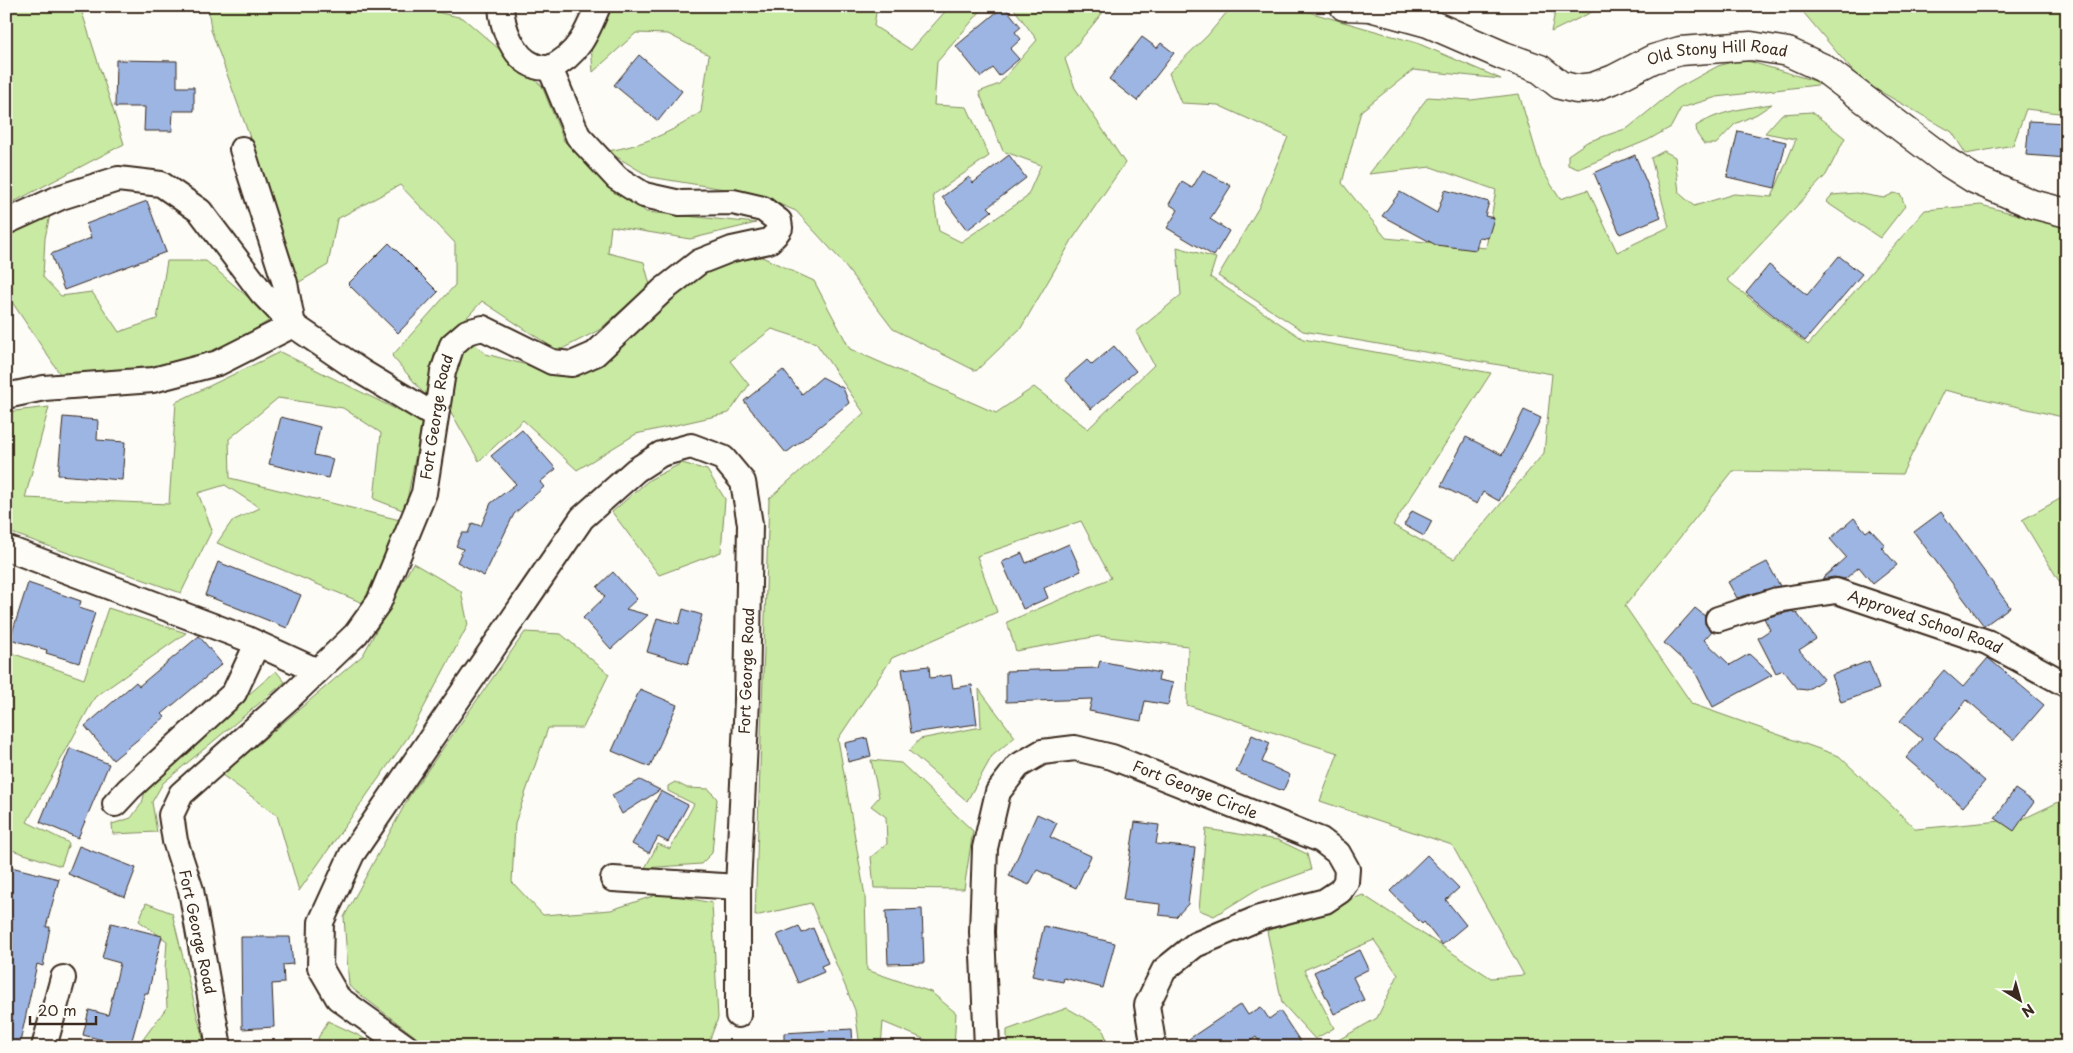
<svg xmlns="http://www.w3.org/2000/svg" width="2073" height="1053" viewBox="0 0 2073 1053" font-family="'Playpen Sans',sans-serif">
<rect width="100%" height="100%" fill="#fdfcf7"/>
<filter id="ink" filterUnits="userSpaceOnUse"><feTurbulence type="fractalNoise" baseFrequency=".02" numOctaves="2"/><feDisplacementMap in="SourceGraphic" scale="10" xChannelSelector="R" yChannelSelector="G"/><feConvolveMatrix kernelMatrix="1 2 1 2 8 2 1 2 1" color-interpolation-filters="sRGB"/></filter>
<g filter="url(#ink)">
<!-- green -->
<path fill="#c9eaa2" stroke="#828a60" d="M6,6H80L124,144L6,206Z
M208,6H410L463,18L542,86L564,141L646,212L756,223L690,239L611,226L608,253L644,262L650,285L599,330L558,351L482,301L435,352L426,396L392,356L455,285V243L400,185L337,219L328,265L296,284L253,146L211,30Z
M608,6H877L874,26L911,50L950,6H985L937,62L934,105L967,107L989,156L933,195L939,231L961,242L1027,197L1041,165L1003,151L979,92L999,84L1037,40L1012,6H1108L1065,59L1075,88L1125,163L1072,240L1021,328L976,371L893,329L838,257L796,211L755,194L650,177L607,151C641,146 673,132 701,112L709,55L668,34L636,33L593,72L591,45Z
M1232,6H1288L1417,43L1501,79L1413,70L1361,111L1342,183L1386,238L1486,248L1496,190L1431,167L1369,174L1428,97L1471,100L1519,94L1541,168L1560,199L1588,190L1617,252L1669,227L1651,158L1664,151L1675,157L1679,193L1694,206L1734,194L1772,197L1796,139L1765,133L1782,114L1812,112L1845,138L1826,175L1727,280L1808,345L1925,210L1981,205L2067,228V418L1944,390L1902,474L1733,471L1625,606L1692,704L1839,756L1916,829L2023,819L2067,798V1047H1326L1377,1018L1398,975L1374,940L1304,970L1334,1028L1315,1039L1282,1003L1267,931L1363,895L1491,978L1524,975L1452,845L1320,801L1338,753L1187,705L1188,646L1099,636L1016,651L1007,622L1111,578L1081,521L977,556L997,612L892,658L838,739L865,896L867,970L931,992L956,1013L954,1047H943L883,1022L881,1047H860L855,1010L811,903L755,916L769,499L864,413L816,343L772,329L730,361L749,385L729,413L636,434L577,470L523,420L479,461L448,407L455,357L468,338L486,354L538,368L575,371L682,283L717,263L762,257L814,281L850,349L996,413L1034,387L1088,429L1154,365L1136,332L1181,295L1177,247L1216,258L1210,277L1303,339L1491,373L1393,525L1454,559L1544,453L1552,374L1303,331L1218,276L1259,207L1288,137L1218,105L1181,103L1169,73L1208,35Z
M1556,6H1604L1551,32Z
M1798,6H2067V114L2026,109L2013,145L1966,154L1952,132L1860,80Z
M1741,59L1825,84L1717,97L1681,108L1671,127L1648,140L1578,169L1568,165V155L1587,142L1628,128L1676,89L1718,66Z
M1772,104L1757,114L1735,124L1716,144H1704L1697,134L1696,126C1719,111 1746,108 1772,104Z
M1856,193L1884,198L1894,193L1901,195L1905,206L1880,238L1826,202L1832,195Z
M51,210L45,238L43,277L61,296L92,292L119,332L157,319L167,261H206L249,298L270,320L231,344L213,352L149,371L62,377L6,293V231Z
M280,352L422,422L405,511L374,499L381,433L343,408L278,398L229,439L230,478L400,520L363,603L217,543L232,521L260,508L225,485L198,493L212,530L181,593L6,531V412L49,407L25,498L169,504L176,402Z
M682,463L707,470L725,499L721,552L659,575L612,512L649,480Z
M2067,495V594L2022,520Z
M413,563L461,591L468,625L408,737L299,891L277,815L222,775L363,655Z
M108,608L186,633L95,697L27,822L69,843L61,866L6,848V651L84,679Z
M525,632L561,634L609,674L583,728H548L515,823L512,882L543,915L611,910L662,893L712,903L718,1018L707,1047H429L349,986L344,917L410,795Z
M276,671L285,682L163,783L152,802L157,832L113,834L112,824L131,818L142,803L148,781Z
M979,689L1015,737L992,756L967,801L909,751L920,739L981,727Z
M871,760L901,763L973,831L964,889L874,888L871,857L887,844L886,817L871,806L879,797Z
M675,782L687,788L709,789L717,799L712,853L701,864L645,868L658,844L670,849L694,804L668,791V786Z
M1206,829L1278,840L1307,854L1311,870L1256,890L1214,916L1199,910Z
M146,903L172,913L205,1047H146L144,1038L167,1007L165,970L167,941L139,921Z
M1067,1008L1102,1028L1110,1047H1007V1030Z
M328,1021L360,1036L376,1047H320L318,1038Z"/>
<!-- building -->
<path fill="#9db5e2" stroke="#3b2a1e" d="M1004,6L1021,27L1015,32L1021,39L1010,49L1019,59L999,76L993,68L981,77L956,46Z
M1142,37L1157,48L1161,43L1174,53L1137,101L1109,79Z
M639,55L682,91L658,121L614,85Z
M116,60L177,61V87H194V111H173L172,131H144L145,107H115Z
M2029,121L2067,123V158L2026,155Z
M1738,131L1786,142L1775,188L1727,177Z
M1009,155L1026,178L988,207L992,211L967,230L942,197L969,177L973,183Z
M1635,155L1661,217L1620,234L1594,173Z
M1203,170L1231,186L1210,219L1229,231L1214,256L1167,228L1178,210L1169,204L1182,182L1192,188Z
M1445,190L1489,202L1485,216L1494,218L1488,238L1479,237L1476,250L1436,245L1382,216L1400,192L1437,213Z
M147,201L166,252L64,290L51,254L91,238L86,224Z
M389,243L438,292L398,333L348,284Z
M1839,256L1862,274L1805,341L1746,293L1769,265L1807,295Z
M1114,346L1136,371L1091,409L1065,379L1087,360L1092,365Z
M783,370L802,394L822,377L843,388L849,403L786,453L744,401Z
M1524,410L1541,418L1499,501L1483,492L1477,504L1441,486L1466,437L1502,455Z
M63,417L98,420L97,440L125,442L122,480L58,475Z
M281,417L320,427L314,455L333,459L328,478L269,464Z
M522,430L556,469L540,482L544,487L514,514L484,576L457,562L463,549L456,546L462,533H468L472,523L481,526L491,503L516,484L491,456Z
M1412,511L1432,521L1424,536L1404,525Z
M1941,512L2010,607L1984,626L1914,532Z
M1854,518L1866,532L1870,529L1885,545L1881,547L1897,565L1873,584L1859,567L1845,579L1834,577L1822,579L1846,557L1830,539Z
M1069,544L1081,571L1044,588L1048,598L1023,609L1002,562L1022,553L1026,563Z
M218,562L301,595L287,628L205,595Z
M1767,562L1780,586L1737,598L1728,582Z
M613,572L637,599L626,609L648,615L611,649L583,618L605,597L597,587Z
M28,583L81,601L79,608L95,613L79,663L46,653L47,650L10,639Z
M1695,608L1705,616V624L1712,631L1704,640L1730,665L1749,654L1772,675L1713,707L1694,670L1664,643Z
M683,609L702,615L688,664L647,652L657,618L679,624Z
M1793,611L1794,613L1796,612L1816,639L1799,650L1824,679L1807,690L1798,689L1783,670L1776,673L1758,638L1770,630L1764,618Z
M199,636L222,664L162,714L165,717L113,760L85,726L136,682L139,686Z
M1988,658L2044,705L2014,740L1967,700L1934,738L1985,781L1963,807L1906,758L1922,739L1900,721L1944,670L1963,687Z
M1100,661L1160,673L1158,680L1173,683L1168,705L1145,701L1141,721L1089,711L1092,699L1006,702V671L1098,668Z
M1869,661L1879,689L1841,702L1832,675Z
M929,666L930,678L951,675L953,688L972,685L977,724L911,733L902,669Z
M640,689L677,705L650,767L612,751Z
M1252,735L1270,743L1262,762L1290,775L1283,791L1236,772Z
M867,738L871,756L848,762L845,743Z
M70,748L109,764L78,838L40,822Z
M640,780L660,790L622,814L612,795Z
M2015,789L2034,802L2014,831L1995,818Z
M661,791L688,805L668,842L658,837L649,853L632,844Z
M1037,814L1057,823L1050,837L1091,856L1076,888L1037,870L1029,885L1009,876Z
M1135,822L1159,825L1156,844L1195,848L1188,904L1176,917L1159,915L1160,904L1123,900Z
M79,846L136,868L125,897L68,874Z
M1427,855L1459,888L1446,900L1466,925L1442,945L1424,922L1422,924L1390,891Z
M11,867L59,879L46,927H50L43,966L37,964L19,1047H6V886Z
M922,909L924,963L888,964L886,911Z
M111,923L162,936L148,993H145L130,1047L83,1035L89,1010L108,1015L120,963L102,958Z
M799,926L802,933L813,928L828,963L821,966L824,972L798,983L777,935Z
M1044,926L1115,943L1103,988L1064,978L1063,982L1032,976Z
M241,937H290L293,964L283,965L284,983L272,984L274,1027L242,1029Z
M1360,950L1369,969L1353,977L1364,1000L1334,1014L1314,972Z
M1241,1004L1248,1015L1261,1007L1269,1019L1280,1011L1304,1047H1263L1256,1037L1242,1047H1177Z
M852,1029L853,1047H784V1033Z"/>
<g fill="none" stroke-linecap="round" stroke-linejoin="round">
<!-- minor casing -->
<g stroke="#3b2a1e" stroke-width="28">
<g id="minor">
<path d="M501,6C502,27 513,58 535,66C539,68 546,68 550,68"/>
<path d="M242,149L285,283L293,325"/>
<path d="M6,222L61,197L118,179L161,184L200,211L262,293L293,325L362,372L435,416"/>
<path d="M6,396L44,388L153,380L218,363L293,325"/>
<path d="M6,548L245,638L317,671"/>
<path id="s1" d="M1718,619L1777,600L1836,591L1987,642L2067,685"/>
<path d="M115,804L129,789L234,693L257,644"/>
<path d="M613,879L738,887"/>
<path d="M44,1047L63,978"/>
<path id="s2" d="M219,1047L191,890L175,841L171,815L181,794L288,699L356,634L379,602L424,493L443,372L452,345L467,332L483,328L552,362L572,364L595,354L663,290L699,262L732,249L769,241L775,235L780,228L779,221L763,209L733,202L680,203L644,195L617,178L578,136L550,68C578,55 587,33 598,6"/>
<path d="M406,1047L338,998L320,967L321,922L352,854L582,518L636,470L661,454L691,446L723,458L743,482L750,524L747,700L738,887V1015"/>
<path id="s3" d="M987,1047L982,932L985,848L998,792L1018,766L1042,752L1075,748L1112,757L1321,840L1338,853L1347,869L1346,882L1340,891L1325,901L1259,918L1195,945L1164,970L1147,1005L1153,1043L1155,1047"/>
</g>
</g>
<!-- tertiary casing -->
<g stroke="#3b2a1e" stroke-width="31">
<g id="tertiary">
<path id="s4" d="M1344,6L1370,7L1428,23L1504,56L1540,69L1560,85L1576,89L1593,87L1614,79L1653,59L1680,51L1751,46L1788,52L1823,68L1947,162L1974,179L2032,204L2067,213"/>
</g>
</g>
<!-- minor -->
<use href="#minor" stroke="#fdfcf7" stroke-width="24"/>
<!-- tertiary -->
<use href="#tertiary" stroke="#fdfcf7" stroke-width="28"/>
</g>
</g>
<g text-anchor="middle" stroke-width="5" stroke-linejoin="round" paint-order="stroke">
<!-- street labels -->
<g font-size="15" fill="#3b2a1e" stroke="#fdfcf7">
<text dy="5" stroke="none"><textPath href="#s4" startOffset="398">Old Stony Hill Road</textPath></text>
<text dy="5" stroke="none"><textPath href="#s2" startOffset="732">Fort George Road</textPath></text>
<text dy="5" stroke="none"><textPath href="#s1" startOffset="216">Approved School Road</textPath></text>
<text transform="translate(747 671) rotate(-88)" y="5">Fort George Road</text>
<text dy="5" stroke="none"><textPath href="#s3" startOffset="478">Fort George Circle</textPath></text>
<text transform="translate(197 932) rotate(78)" y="5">Fort George Road</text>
</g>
</g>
<!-- margin -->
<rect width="2073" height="1053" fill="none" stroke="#fdfcf7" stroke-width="25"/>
<rect x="12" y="12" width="2048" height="1028" fill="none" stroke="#3b2a1e" stroke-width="2" filter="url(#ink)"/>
<!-- north arrow -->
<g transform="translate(2020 1000) rotate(143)" stroke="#fdfcf7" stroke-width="4" paint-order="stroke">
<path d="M0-4L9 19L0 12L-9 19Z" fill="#3b2a1e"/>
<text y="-8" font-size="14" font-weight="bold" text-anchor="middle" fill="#3b2a1e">N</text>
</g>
<!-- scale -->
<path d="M30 1016v8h66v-8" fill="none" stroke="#3b2a1e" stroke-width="2.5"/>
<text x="38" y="1016" font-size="15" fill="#3b2a1e" stroke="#fdfcf7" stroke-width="4" paint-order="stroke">20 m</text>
</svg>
